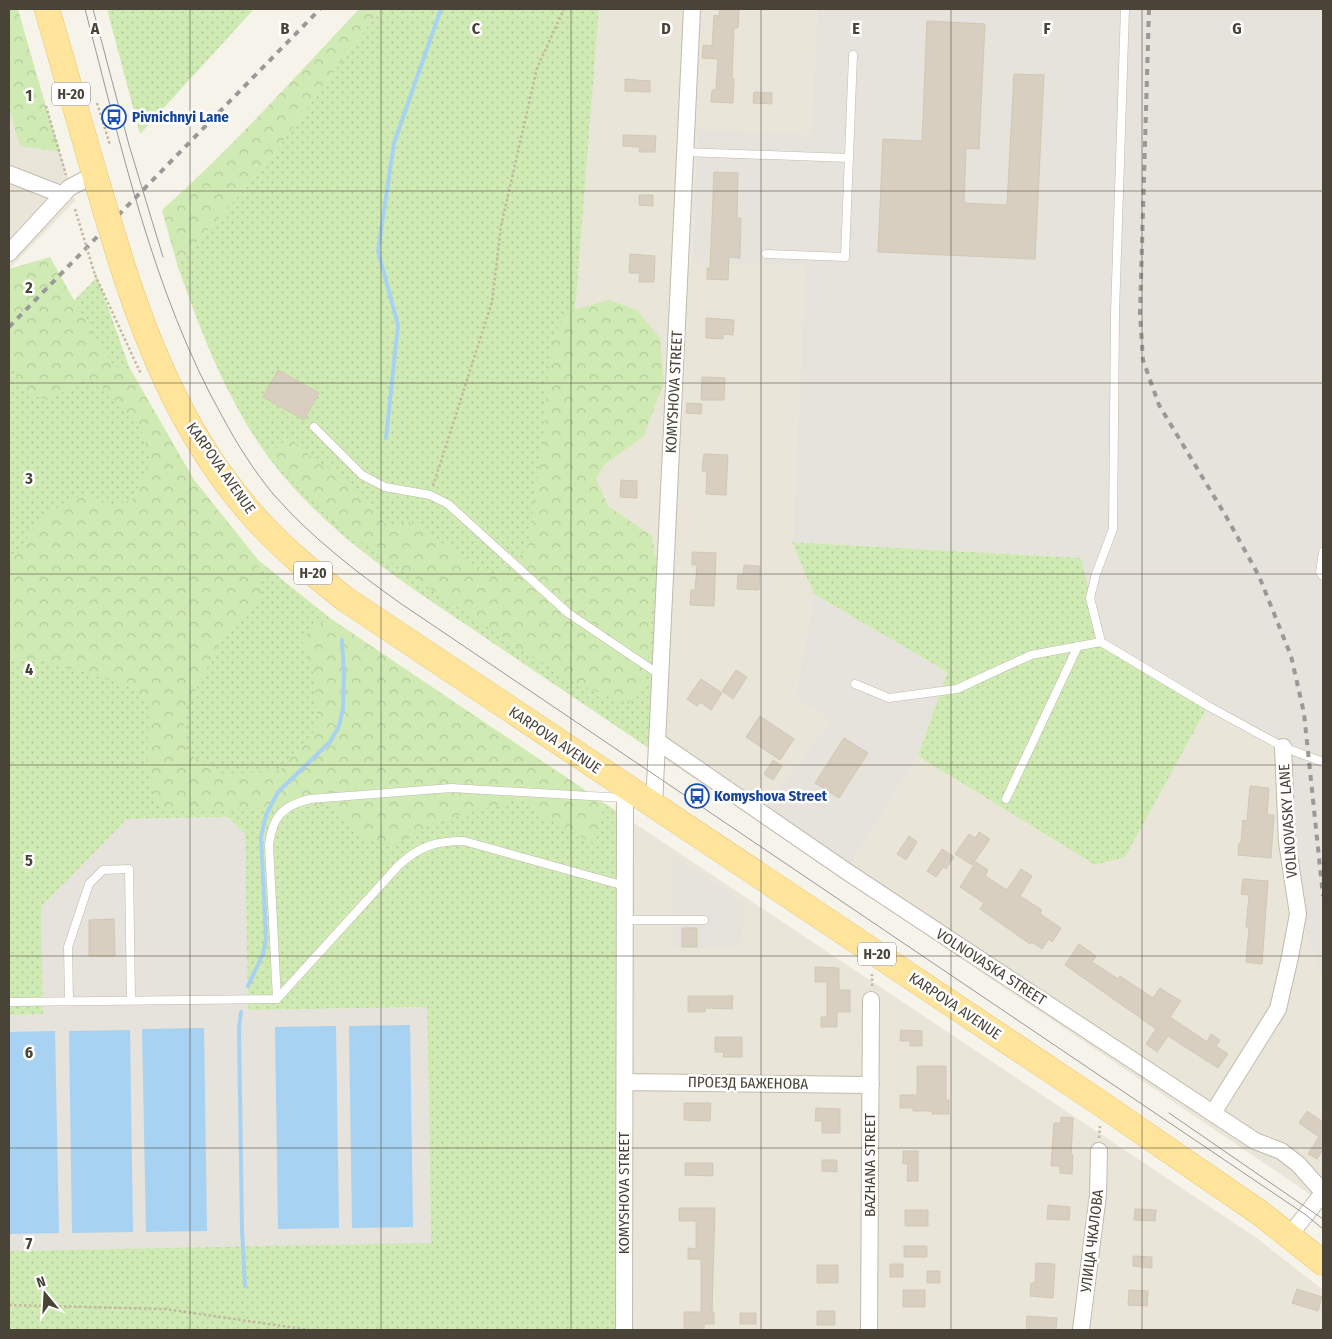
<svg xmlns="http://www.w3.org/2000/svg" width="1332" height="1339" viewBox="0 0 1332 1339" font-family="'Fira Sans Condensed',sans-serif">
<defs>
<pattern id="grass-dots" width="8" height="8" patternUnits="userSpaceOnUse" patternTransform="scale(1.25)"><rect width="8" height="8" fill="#d0eab4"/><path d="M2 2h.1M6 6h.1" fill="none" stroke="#b4ca9c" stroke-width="1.8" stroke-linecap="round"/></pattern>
<pattern id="forest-crowns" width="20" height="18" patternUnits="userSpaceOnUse" patternTransform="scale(1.25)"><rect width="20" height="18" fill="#d0eab4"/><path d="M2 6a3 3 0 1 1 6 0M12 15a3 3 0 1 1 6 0" fill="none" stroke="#b4ca9c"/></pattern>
</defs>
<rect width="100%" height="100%" fill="#f6f3eb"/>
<!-- residential -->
<path fill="#eae5d9" d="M599,9H817L811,134L697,131L692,261L805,266L792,542L814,594L795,699L831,721L754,819L656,753L557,541Z
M9,46L30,52L75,201L9,269Z
M1208,706L1283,747L1298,914L1323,979V1203L842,878L918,756L1095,865L1172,771Z
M625,817L1258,1239L1323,1290V1330H624Z"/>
<!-- industrial -->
<path fill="#e6e2dc" d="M817,9H1323V979L1298,914L1283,747L1101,642L1080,558L792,542L805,266L692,262L697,130L811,134Z
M814,594L947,672L918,756L842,878L754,819L831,721L795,699Z
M228,817L245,834L248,1010L427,1007L431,1244L9,1251V1015L43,1014L41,907L127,819Z
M673,855L745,903L740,948H673Z"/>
<!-- grass -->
<path fill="url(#grass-dots)" d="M107,9H254L140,134Z
M380,9H599L557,540L666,558L656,753C595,712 533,670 471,628C398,579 323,530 269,458C227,401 200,330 177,264L261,171Z
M97,277L130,369L194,480L258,560L331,619L625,817L624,1330H9V1251L431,1243L427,1007L248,1010L245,834L228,817L127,819L41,907L43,1014L9,1015V368Z
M792,542L1081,558L1101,642L1208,706L1125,857L1095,865L918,756L947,672L814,594Z"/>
<!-- forest -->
<path fill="url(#forest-crowns)" d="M9,9H18L45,105L60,152L20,146L9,108Z
M359,9H380L261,171L177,264L162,210C232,148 295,77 359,9Z
M50,257L97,342L115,367L130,369L194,480L258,560L261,597L219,644L183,714L187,754L225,774L281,770L319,725L313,670L302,641L312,627L331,619L604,803L595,844L548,819L519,799L436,822L392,846L362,839L340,815L328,806L161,811L147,772L149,708L134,689L95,675L41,660L15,659L9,660V565L41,517L85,493L113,505L132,500L151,461L140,426L108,393L89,378L48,400L27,394L11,366L9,368V269Z
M609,300L637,310L660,338L664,383L643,437L605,464L596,478L608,506L652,536L656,560L655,589L650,620L649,651L644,686L628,704L575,683L505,639L336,525L269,455L289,437L312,458L340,475L388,527L411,522L472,563L497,576L508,568L528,547L545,420L547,377L554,337L563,313Z"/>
<!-- water -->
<path fill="#a8d2f2" d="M410,1025L413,1227L352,1228L349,1026Z
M336,1026L339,1228L278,1229L275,1027Z
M204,1028L207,1231L146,1232L142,1029Z
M130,1030L133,1232L72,1233L69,1031Z
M55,1031L59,1233L9,1234V1032Z"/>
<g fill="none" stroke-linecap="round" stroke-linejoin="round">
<!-- stream -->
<path stroke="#a8d2f2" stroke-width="4" d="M386,438L398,325L378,251L394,143L441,9
M248,986L263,954L266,939L261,837L266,815L278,792L330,742L339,726L343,709L344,674L342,640
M241,1012L239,1028L242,1230L245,1286"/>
</g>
<!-- building -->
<path fill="#d8cfc0" stroke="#d3c7b3" d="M720,9H739L738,28H734L732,79H734L733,103L711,102L712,90H716L718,59L702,58L703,45L712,46L714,15L719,16Z
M927,21L985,24L979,149L966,148L964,203L1007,205L1014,74L1044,75L1035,259L878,252L883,139L922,141Z
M625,79L650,81V92L625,91Z
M754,92L772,93V104L753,103Z
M623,135L656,136L655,152H639L640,147L623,146Z
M714,172L738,173L737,218H741L740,258L729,257L728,280L707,279V268H710Z
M639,195H653V206L639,205Z
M630,254L655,256L654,282H639L640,273H629Z
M706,318L734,320L733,335L723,334V339L706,338Z
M278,370L319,393L304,420L263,397Z
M702,377L725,378L724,400H701Z
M687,403L702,404L701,414L686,413Z
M704,454L728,455L726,495L706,494L707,472L702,471Z
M621,480L637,481V498L620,497Z
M692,552L716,553L714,606L690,605L691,590H695L697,565H692Z
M744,565L760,566L759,590L737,589L738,575H743Z
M736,670L747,677L733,699L722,691Z
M701,679L722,693L711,710L700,702L697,706L687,699Z
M760,716L794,739L780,760L746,737Z
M844,738L868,753L839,798L815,783Z
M773,760L782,766L773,780L764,774Z
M1250,786L1269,788L1267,815H1274L1271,858L1238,855L1239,843H1241L1243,820L1247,821Z
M979,832L990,839L972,865L955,854L969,834L975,838Z
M909,836L917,842L906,860L897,854Z
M942,849L954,857L946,869L943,867L936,877L927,871Z
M976,862L988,870L985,876L1007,890L1021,869L1032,876L1020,896L1042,910L1040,914L1061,928L1052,942L1049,939L1042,949L1032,942L1030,944L980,909L984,903L960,887Z
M1243,879L1268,881L1262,964L1246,962L1249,927H1246L1249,895L1241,894Z
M114,919L115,956H89V920Z
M682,928H697V947H682Z
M1079,944L1096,956L1092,962L1118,979L1120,976L1153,998L1160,988L1181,1001L1170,1017L1207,1042L1211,1034L1220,1040L1216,1046L1228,1054L1218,1068L1168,1036L1157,1052L1146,1044L1156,1029L1065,965Z
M815,967L839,968V990H850V1012H837V1027H821V1017H827V982H815Z
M688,996H733L732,1009L705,1008V1012H688Z
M901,1030L922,1031V1046H910V1041H900Z
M715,1037H742V1057H723L724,1052H715Z
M917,1066H946V1100H949V1114H932V1111H913V1108H900V1095H917Z
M684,1103H711L710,1121L684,1120Z
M816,1108L840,1109V1133H822V1121H815Z
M1307,1111L1323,1122V1149L1317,1159L1308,1154L1319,1137L1299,1123Z
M1061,1117L1073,1118L1071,1155H1073L1072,1174L1060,1173V1166H1051L1054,1123H1061Z
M903,1151H918V1181H907L908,1164H903Z
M822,1160H837V1172L822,1171Z
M685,1163H713V1176L685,1175Z
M1048,1205L1070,1207L1069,1220L1047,1219Z
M679,1208H715L712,1312H714V1324H704V1330H684V1312H701V1259H688V1248L696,1249V1221H679Z
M1135,1209L1156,1210L1155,1221L1134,1220Z
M905,1210H928V1226H905Z
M904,1246H927V1257H904Z
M1133,1256L1152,1257V1268L1133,1266Z
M1036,1263L1055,1264L1053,1298L1030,1296L1031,1283H1035Z
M890,1264H903V1277H890Z
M817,1265H838V1283H817Z
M927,1271H940V1283H927Z
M1297,1289L1322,1297L1318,1311L1292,1303Z
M903,1290H925V1307H903Z
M1129,1290L1148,1291L1147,1306L1128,1305Z
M817,1311H835V1325H817Z
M740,1313H756V1324H740Z
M1027,1316L1057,1318L1056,1330H1026Z"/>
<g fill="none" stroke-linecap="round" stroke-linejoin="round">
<!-- service casing -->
<g stroke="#c2bbad" stroke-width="9">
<path id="service" d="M685,152L849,158
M766,254L845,257L853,55
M314,427L362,475L385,487L430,495L448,504L568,613L660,675
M1323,552L1320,572L1323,576
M1101,642L1090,598L1096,574L1113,529L1115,313L1125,9
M855,684L889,698L957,689L1031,655L1101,642L1208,706L1283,747L1323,762
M1006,799L1078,646
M625,920H704
M277,999L269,845C273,816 282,806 310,799L451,788L625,798
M69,1001L68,947L89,884L103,870L129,869L131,1001
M9,1002L277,999L399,865C420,846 436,841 464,841L625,886"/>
</g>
<!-- minor casing -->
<g stroke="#c2bbad" stroke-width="18">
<path id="minor" d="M9,174L63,195
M9,253L69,188L95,174
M657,741L846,871L1255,1141L1281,1151L1298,1164L1323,1192
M654,806L692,9
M625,1082L871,1085
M1213,1113L1278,1009L1290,957L1298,914L1287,842L1283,747
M1289,1236L1323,1193
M624,1330L625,787
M869,1330L871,1000
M1081,1330L1098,1195L1099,1151"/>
</g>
<!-- primary casing -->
<g stroke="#e7c468" stroke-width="26">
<path id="primary" d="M47,9L96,179
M119,255C149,351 189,446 258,521C284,550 315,575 345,599L1100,1103L1260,1213L1323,1263"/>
</g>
<!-- path -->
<path stroke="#c4b79e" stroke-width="2.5" stroke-dasharray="2.5 2.5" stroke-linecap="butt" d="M97,103L110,145
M46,106L66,175
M95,275L141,374
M433,486L492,302L501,226L537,68L564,9
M872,986V974
M1099,1138L1100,1126
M9,1305L165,1309L310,1330"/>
<!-- service -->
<use href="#service" stroke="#fff" stroke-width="8"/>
<!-- minor -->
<use href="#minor" stroke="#fff" stroke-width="16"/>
<!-- primary -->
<use href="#primary" stroke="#ffe59b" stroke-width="25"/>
<!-- tram -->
<path stroke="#999" stroke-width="1" d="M85,9C121,145 153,293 222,416C237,444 254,471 274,495C311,537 355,571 400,603L1306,1215L1323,1229
M93,9L129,145L163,257
M1169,1113L1323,1219"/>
<!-- rail -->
<path stroke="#999" stroke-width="4" stroke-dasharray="6 6" stroke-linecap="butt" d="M1149,9L1140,313L1143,360L1159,405L1227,518L1259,576L1291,656L1304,713L1323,896
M9,327L320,9"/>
<!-- primary-bridge casing -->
<g stroke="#e7c468" stroke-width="26" stroke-linecap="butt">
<path id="primary-bridge" d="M96,179L119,255"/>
</g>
<!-- path-bridge -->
<path stroke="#c4b79e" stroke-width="2.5" stroke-dasharray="2.5 2.5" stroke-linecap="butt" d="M75,209L95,275"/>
<!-- primary-bridge -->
<use href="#primary-bridge" stroke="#ffe59b" stroke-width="25"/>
</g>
<!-- grid -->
<path fill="none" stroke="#4a4438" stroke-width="1" stroke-opacity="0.55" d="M190,9V1330M381,9V1330M571,9V1330M761,9V1330M951,9V1330M1142,9V1330M9,191H1323M9,383H1323M9,574H1323M9,765H1323M9,956H1323M9,1148H1323"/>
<!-- icons -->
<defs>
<g id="bus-ring" transform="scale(1.25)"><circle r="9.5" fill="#fff" stroke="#1a4fb4" stroke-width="1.5"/><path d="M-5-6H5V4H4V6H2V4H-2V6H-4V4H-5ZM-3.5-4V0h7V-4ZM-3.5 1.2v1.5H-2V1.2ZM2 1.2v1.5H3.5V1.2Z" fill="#1a4fb4"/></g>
</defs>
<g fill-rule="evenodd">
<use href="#bus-ring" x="114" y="117"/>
<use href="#bus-ring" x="697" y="796"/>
</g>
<g text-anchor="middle" stroke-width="5" stroke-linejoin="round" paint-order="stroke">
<!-- shield labels -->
<g fill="#fff" stroke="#807c74" stroke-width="1">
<rect x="52" y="82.5" width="38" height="23" rx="4"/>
<rect x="294" y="561.5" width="38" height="23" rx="4"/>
<rect x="858" y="942.5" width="38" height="23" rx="4"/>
</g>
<g font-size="14" font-weight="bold" fill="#4a4438">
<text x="71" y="99">Н-20</text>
<text x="313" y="578">Н-20</text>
<text x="877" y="959">Н-20</text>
</g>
<!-- transit labels -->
<g font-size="15" font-weight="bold" fill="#164399" stroke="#fff" text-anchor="start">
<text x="132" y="122">Pivnichnyi Lane</text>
<text x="714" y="801">Komyshova Street</text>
</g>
<!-- street labels -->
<g font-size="15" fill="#4a4438" stroke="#fff">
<text transform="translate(674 392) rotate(-87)" y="5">KOMYSHOVA STREET</text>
<text transform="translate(221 468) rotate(55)" y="5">KARPOVA AVENUE</text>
<text transform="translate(555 740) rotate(34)" y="5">KARPOVA AVENUE</text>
<text transform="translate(1288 821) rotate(-94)" y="5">VOLNOVASKY LANE</text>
<text transform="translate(991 967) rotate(33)" y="5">VOLNOVASKA STREET</text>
<text transform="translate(955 1006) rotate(34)" y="5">KARPOVA AVENUE</text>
<text transform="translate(748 1083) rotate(1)" y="5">ПРОЕЗД БАЖЕНОВА</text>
<text transform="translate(870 1165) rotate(-90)" y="5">BAZHANA STREET</text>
<text transform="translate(624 1193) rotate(-90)" y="5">KOMYSHOVA STREET</text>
<text transform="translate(1092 1241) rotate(-83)" y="5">УЛИЦА ЧКАЛОВА</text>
</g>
</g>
<g font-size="16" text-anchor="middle" font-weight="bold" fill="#4a4438" stroke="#fff" stroke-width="5" stroke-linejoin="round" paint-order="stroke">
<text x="95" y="34">A</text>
<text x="285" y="34">B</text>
<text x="476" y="34">C</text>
<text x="666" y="34">D</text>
<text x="856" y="34">E</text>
<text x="1047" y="34">F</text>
<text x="1237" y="34">G</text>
<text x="29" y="101">1</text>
<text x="29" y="293">2</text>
<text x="29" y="484">3</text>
<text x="29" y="675">4</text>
<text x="29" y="866">5</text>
<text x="29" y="1058">6</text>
<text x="29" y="1249">7</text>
</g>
<!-- border -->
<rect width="1332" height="1339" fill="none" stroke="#4a4438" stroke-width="20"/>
<!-- north arrow -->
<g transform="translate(45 1294) rotate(342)" stroke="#ffffff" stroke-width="4" paint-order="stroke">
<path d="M0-4L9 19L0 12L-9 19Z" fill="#4a4438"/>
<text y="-8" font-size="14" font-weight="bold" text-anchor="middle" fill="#4a4438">N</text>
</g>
</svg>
